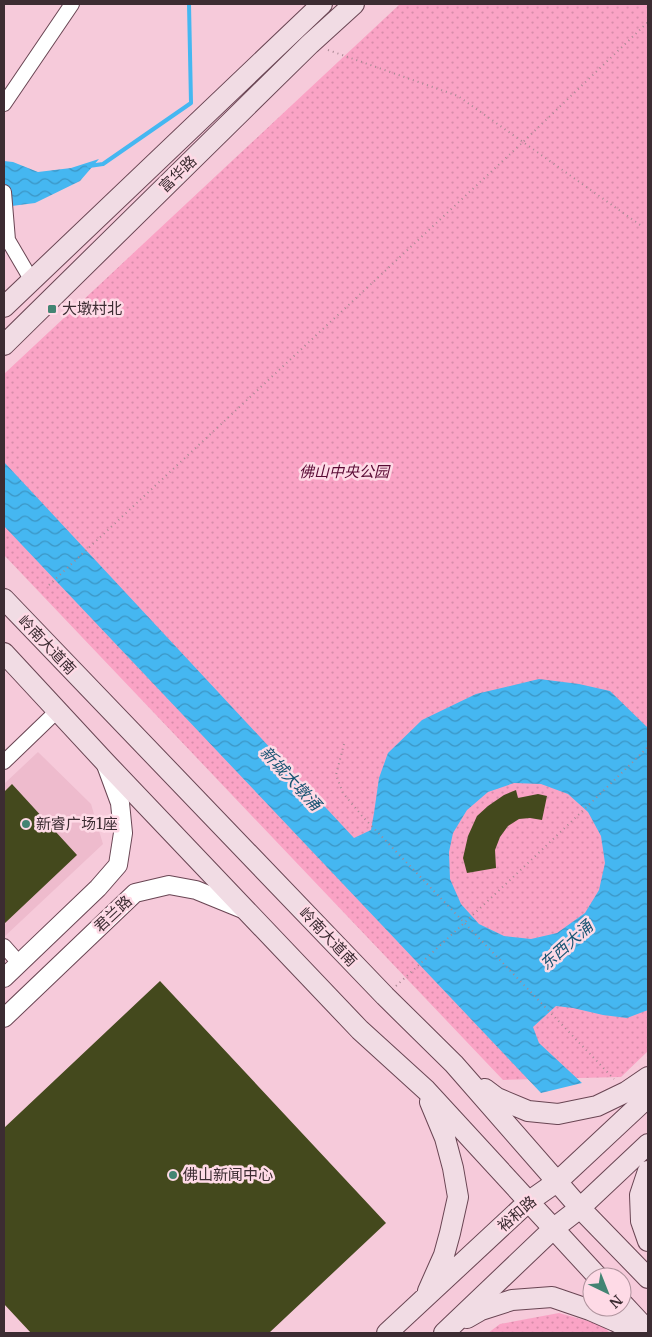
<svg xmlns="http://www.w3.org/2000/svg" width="652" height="1337" viewBox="0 0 652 1337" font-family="Merriweather,'Noto Sans SC',serif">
<defs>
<pattern id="park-dots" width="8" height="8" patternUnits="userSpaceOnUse" patternTransform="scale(1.25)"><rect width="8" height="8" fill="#faa3c5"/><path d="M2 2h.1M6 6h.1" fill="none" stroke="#d78caa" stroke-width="1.8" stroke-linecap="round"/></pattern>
<pattern id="water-waves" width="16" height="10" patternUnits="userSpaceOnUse" patternTransform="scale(1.25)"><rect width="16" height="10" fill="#45b7f1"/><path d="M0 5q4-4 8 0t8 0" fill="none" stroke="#3b95c4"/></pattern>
</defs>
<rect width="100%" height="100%" fill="#f6cada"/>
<!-- built -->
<path fill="#eebbcd" d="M38,752L91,804L103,844L4,937V784Z"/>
<!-- park -->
<path fill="url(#park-dots)" d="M400,4H648V1051L621,1077L503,1080L4,555V374Z
M559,1313L602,1325L610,1333H488L500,1324Z"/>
<!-- water -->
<path fill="url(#water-waves)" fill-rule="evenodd" d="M99,159L80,181L35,203L4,207V161L13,162L38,172L71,168Z
M4,462L354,838L371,830L374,813L379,778L388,753L422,720L476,694L539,679L579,684L610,691L648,728V1010L627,1018L603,1015L573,1008L556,1006L533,1027L539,1043L582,1083L541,1093L4,526ZM514,783L541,784L568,794L588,812L601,836L605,863L599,890L585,913L557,933L531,939L504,936L479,924L461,904L450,879L449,852L453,833L467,810L488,792Z"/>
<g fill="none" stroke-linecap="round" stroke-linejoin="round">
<!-- stream -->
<path stroke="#45b7f1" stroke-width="4" d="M89,166L103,164L191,103L189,4"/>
</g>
<!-- building -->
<path fill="#44491d" d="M12,784L77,855L4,924V792Z
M516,790L518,798L538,794L547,796L542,820L530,818L519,819L508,826L500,837L495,850L496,868L467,873L463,858L468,836L477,816L488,806L504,795Z
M160,981L386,1223L269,1333H31L4,1304V1128Z"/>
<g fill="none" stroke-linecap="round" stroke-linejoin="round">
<!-- minor casing -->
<g stroke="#694553" stroke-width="16">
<path id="minor" d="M4,104L72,4
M4,192L8,240L32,281
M4,762L57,711
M4,946L19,963"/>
</g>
<!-- tertiary casing -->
<g stroke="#694553" stroke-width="20">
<path id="tertiary" d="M4,978L98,888L118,865L123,833L120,803L106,765
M4,1018L135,893L169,885L196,890L245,910"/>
</g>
<!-- secondary casing -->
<g stroke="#694553" stroke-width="22">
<path id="secondary" d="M4,307L322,4
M4,345L310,44L354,4
M4,599L385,996L454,1064L580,1208L648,1278
M4,653L105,762L360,1030L426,1090L598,1277
M485,1089L497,1098L528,1111L558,1114L597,1106L626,1092L648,1077
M648,1171L640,1195L641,1221L648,1241
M428,1291L444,1255L450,1233L458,1197L453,1168L445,1138L430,1102
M622,1303L648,1331
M467,1318L481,1310L512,1300L552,1297L590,1310L615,1321L638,1333
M387,1333L528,1202L558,1181L648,1097
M444,1333L553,1229L580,1208L648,1144"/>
</g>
<!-- path -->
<path stroke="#a88893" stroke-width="2" stroke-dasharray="1 4" stroke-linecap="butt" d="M328,50L458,96L643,227
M49,585L523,142L648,22
M344,744L336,775L343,793L363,817L614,1079
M396,986C481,908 566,828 648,747"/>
<!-- minor -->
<use href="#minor" stroke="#fff" stroke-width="14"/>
<!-- tertiary -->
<use href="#tertiary" stroke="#fff" stroke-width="18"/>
<!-- secondary -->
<use href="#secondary" stroke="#f1dce4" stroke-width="20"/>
</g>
<!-- markers -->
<g fill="#438473" stroke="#fedae6" stroke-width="2">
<rect x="47" y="304" width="10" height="10" rx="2.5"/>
<circle cx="26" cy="824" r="5"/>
<circle cx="173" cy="1175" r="5"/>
</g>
<g text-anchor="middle" stroke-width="5" stroke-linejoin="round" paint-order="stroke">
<!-- street labels -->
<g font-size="15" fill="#3c2c32" stroke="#fedae6">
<text transform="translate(178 174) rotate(-44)" y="5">富华路</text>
<text transform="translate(47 645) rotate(46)" y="5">岭南大道南</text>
<text transform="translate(113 914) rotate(-43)" y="5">君兰路</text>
<text transform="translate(328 937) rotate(46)" y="5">岭南大道南</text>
<text transform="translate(517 1214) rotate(-41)" y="5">裕和路</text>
</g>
<!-- poi labels -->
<g font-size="15" fill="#3c2c32" stroke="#fedae6" text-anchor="start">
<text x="62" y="314">大墩村北</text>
<text x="36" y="829">新睿广场1座</text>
<text x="183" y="1180">佛山新闻中心</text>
</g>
<!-- park labels -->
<g font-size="15" font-style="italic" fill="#590933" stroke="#fedae6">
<text x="344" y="477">佛山中央公园</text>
</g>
<!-- water labels -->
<g font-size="16" font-style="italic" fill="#195573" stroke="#fedae6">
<text transform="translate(291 778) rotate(47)" y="6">新城大墩涌</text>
<text transform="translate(566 945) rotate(-42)" y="6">东西大涌</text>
</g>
</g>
<!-- border -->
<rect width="652" height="1337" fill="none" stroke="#3c2c32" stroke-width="10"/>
<!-- north arrow -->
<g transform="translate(607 1292) rotate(137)"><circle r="24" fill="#fedae6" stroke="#b0949e"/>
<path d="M0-4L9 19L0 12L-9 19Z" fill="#438473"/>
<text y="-8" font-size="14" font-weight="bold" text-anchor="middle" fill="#3c2c32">N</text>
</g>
</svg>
